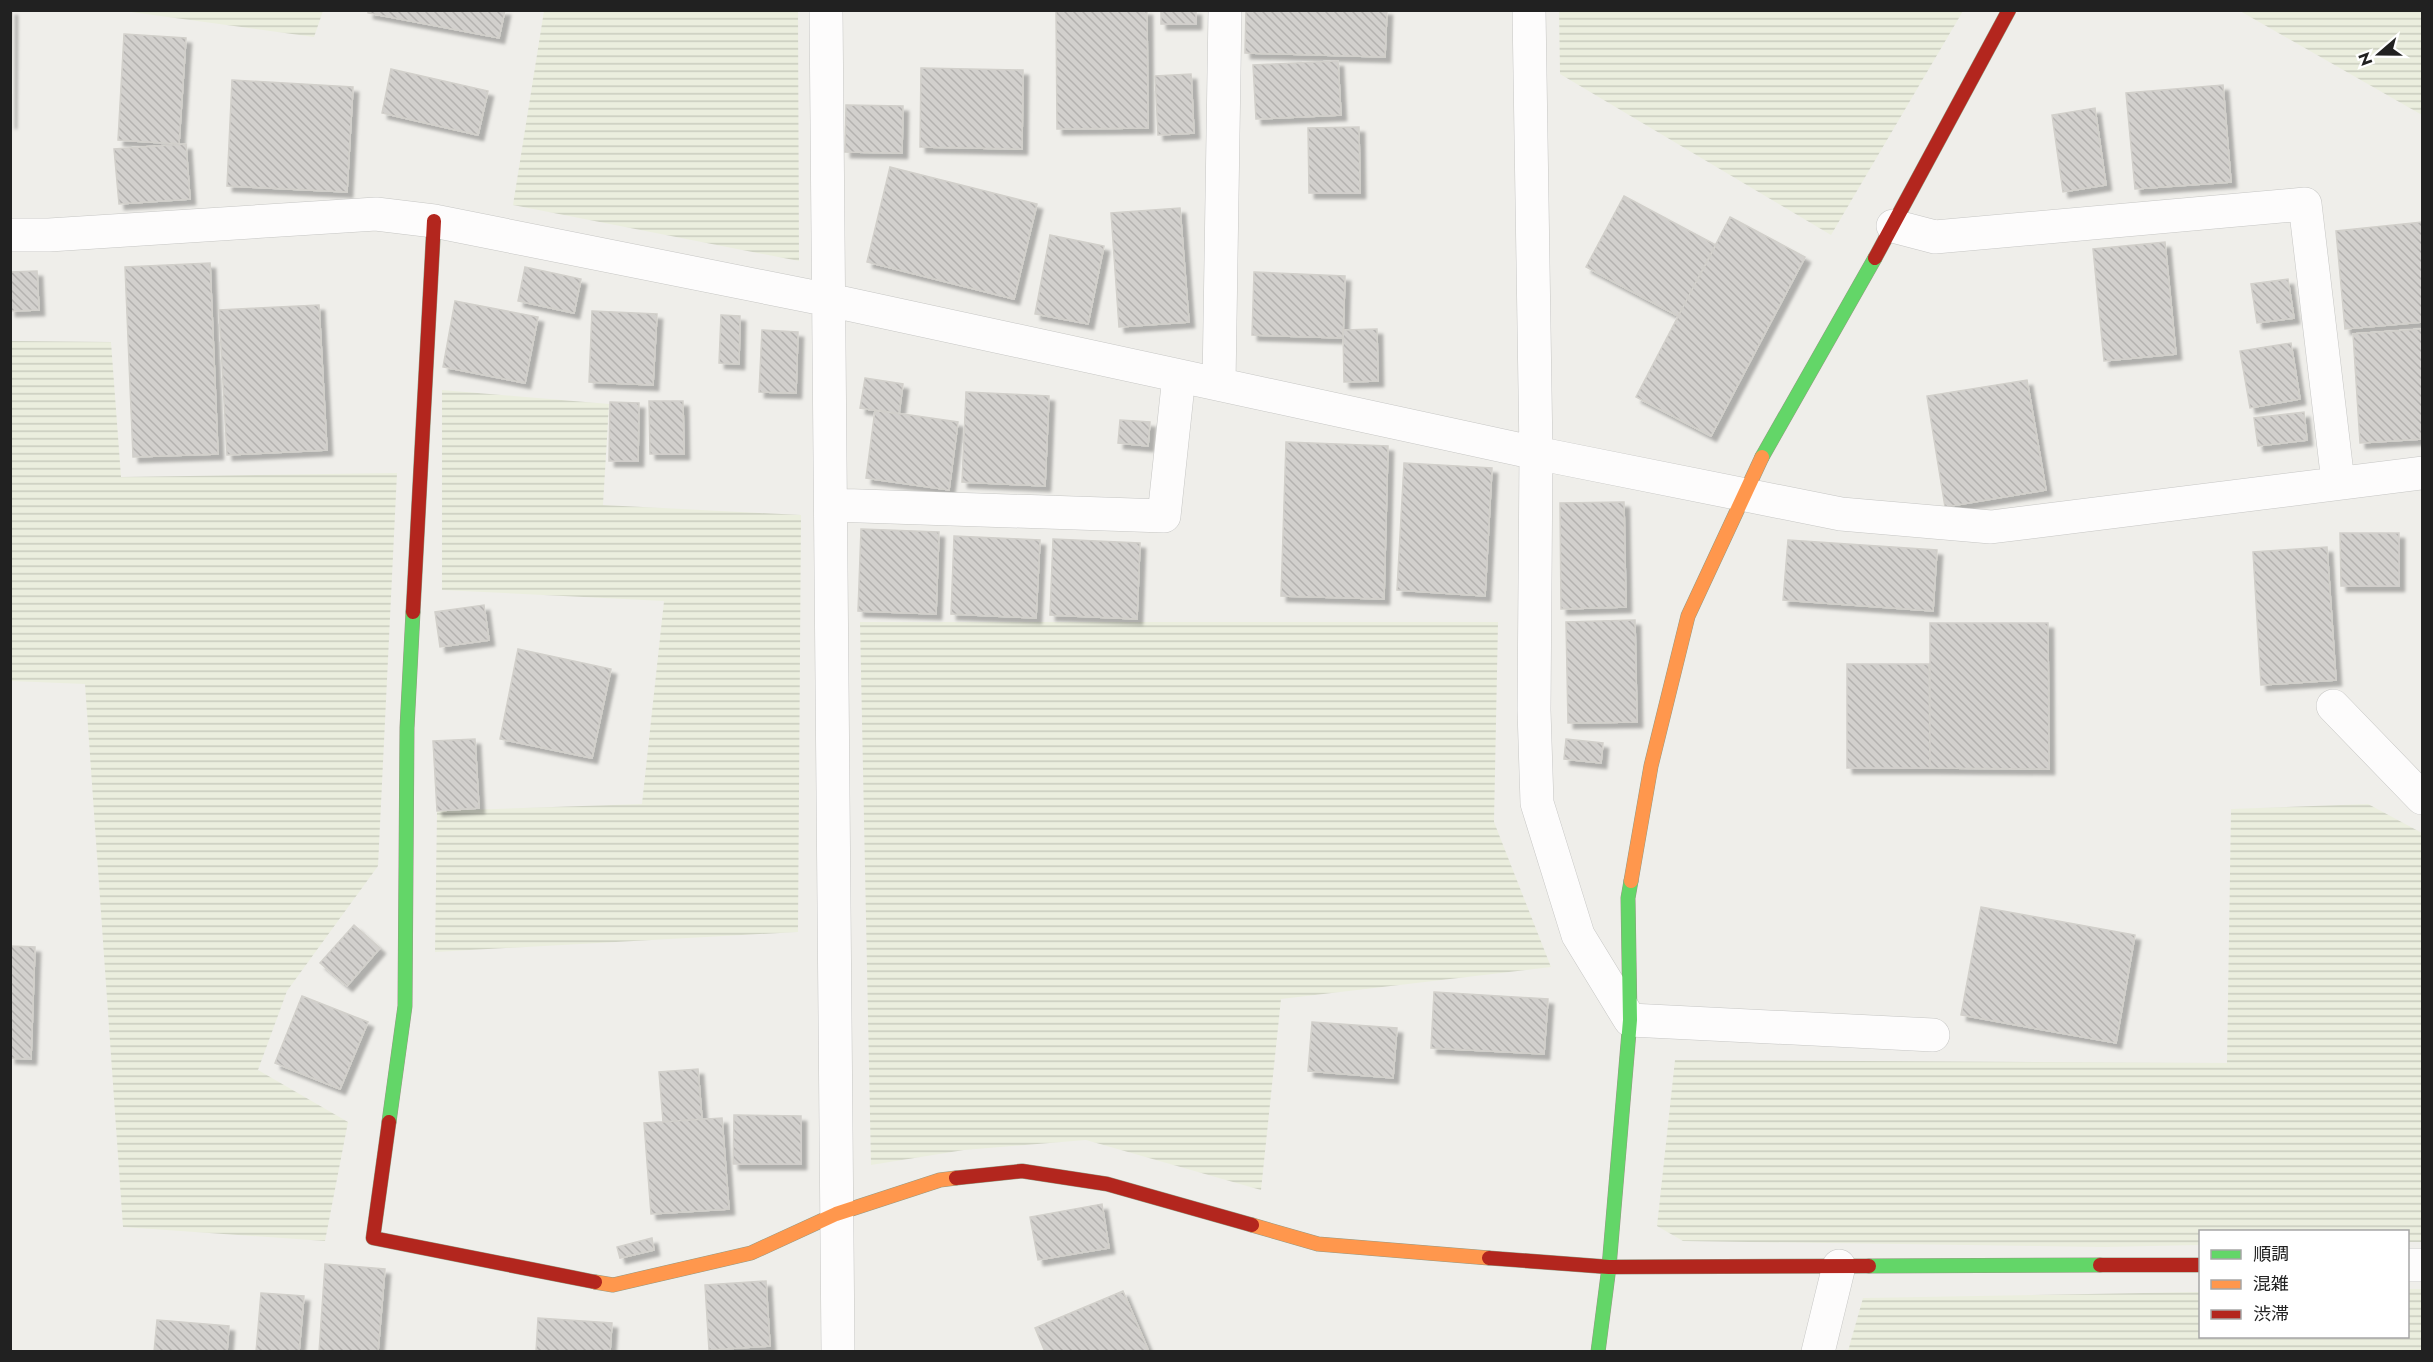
<svg xmlns="http://www.w3.org/2000/svg" width="2433" height="1362" viewBox="0 0 2433 1362" font-family="Jost,'Noto Sans JP',sans-serif">
<defs>
<pattern id="farmland-rules" width="6" height="5" patternUnits="userSpaceOnUse" patternTransform="scale(1.5)"><rect width="6" height="5" fill="#ebeede"/><path d="M0 2.5h6" fill="none" stroke="#c9ccbe"/></pattern>
<pattern id="building-back-hatch" width="6" height="6" patternUnits="userSpaceOnUse" patternTransform="scale(1.5)"><rect width="6" height="6" fill="#d2d0cd"/><path d="M-1 5l2 2M0 0l6 6M5-1l2 2" fill="none" stroke="#b4b2b0"/></pattern>
<filter id="shadow"><feDropShadow dx="5.5" dy="5.5" stdDeviation="1.5" flood-color="#0004"/></filter>
</defs>
<rect width="100%" height="100%" fill="#efeeea"/>
<!-- farmland -->
<path fill="url(#farmland-rules)" d="M124,11L323,10V11L314,37Z
M544,11H798L799,261L513,205Z
M1559,11V10L1963,11L1831,235L1560,74Z
M2240,11H2422V115Z
M11,341L111,342L121,477L397,473L378,866L287,991L258,1070L348,1122L325,1241L123,1227L85,684L11,681Z
M442,390L609,404L603,505L801,515L798,932L435,952L437,811L642,804L664,601L442,590Z
M860,622H1498L1494,822L1551,967L1281,999L1261,1190L1086,1140L964,1150L871,1165Z
M2368,804L2422,833V1242H2408V1232H2200V1245L2104,1247L1683,1241L1657,1226L1675,1060L2227,1063L2231,809Z
M2408,1289H2422V1351H1848L1863,1298L2200,1292V1336H2408Z"/>
<!-- building -->
<path fill="url(#building-back-hatch)" stroke="#d2d0cb" stroke-width="1.5" filter="url(#shadow)" d="M10,10H12L11,123H10Z
M368,10H505L499,38L368,13Z
M1056,10H1147L1148,128L1057,129Z
M1161,10H1196V24H1161Z
M1246,10H1387L1385,57L1245,53Z
M124,34L186,38L179,144L118,140Z
M1338,61L1341,115L1256,119L1253,65Z
M921,68L1023,70L1022,149L920,147Z
M391,69L488,91L478,135L382,113Z
M1191,74L1194,133L1158,135L1155,76Z
M232,80L353,87L347,192L227,186Z
M2223,85L2231,182L2135,189L2126,93Z
M846,105L903,106L902,153L845,152Z
M2095,108L2106,185L2063,192L2052,115Z
M1359,127L1360,193H1309L1308,128Z
M186,144L190,199L119,204L114,149Z
M890,167L1037,204L1014,299L867,262Z
M1624,196L1716,245L1678,316L1586,267Z
M1180,208L1189,322L1119,327L1111,213Z
M1730,217L1805,257L1711,436L1636,397Z
M2422,222V322L2345,329L2336,231Z
M1050,235L1104,246L1088,324L1035,314Z
M2165,242L2176,354L2104,361L2093,249Z
M210,263L218,454L133,457L125,267Z
M525,267L581,279L574,313L518,301Z
M37,271L39,310L10,311V272Z
M1254,272L1345,276L1343,338L1252,335Z
M2288,279L2294,318L2257,323L2251,284Z
M455,301L538,317L525,383L443,367Z
M319,305L327,450L227,455L219,310Z
M592,311L657,314L653,385L589,382Z
M721,315L740,316L739,364L719,363Z
M1377,329L1378,381L1344,382L1343,330Z
M2422,329V439L2360,443L2353,334Z
M762,330L798,332L796,393L759,392Z
M2291,343L2300,399L2250,408L2240,351Z
M865,378L903,384L899,414L860,408Z
M2027,380L2046,490L1945,507L1927,396Z
M966,392L1049,396L1045,486L962,482Z
M649,401H683L684,454H650Z
M610,402L639,403L638,461H609Z
M875,410L958,422L949,490L866,478Z
M2304,412L2307,440L2258,446L2254,418Z
M1120,420L1150,422L1148,446L1118,443Z
M1286,442L1388,446L1384,599L1281,596Z
M1404,463L1492,468L1485,596L1397,590Z
M1624,502L1626,607L1561,609L1560,503Z
M861,529L939,532L936,614L858,611Z
M2340,533H2399V586H2341Z
M954,536L1040,540L1036,618L951,614Z
M1053,539L1140,543L1137,619L1050,615Z
M1788,540L1937,550L1933,611L1783,600Z
M2327,547L2336,680L2261,685L2253,552Z
M484,605L489,640L440,647L435,612Z
M1635,620L1637,722L1568,723L1566,622Z
M1930,623H2048L2049,769L1930,768Z
M518,649L611,669L592,758L500,739Z
M1847,664H1929L1930,768H1847Z
M475,739L479,808L437,811L433,741Z
M1566,739L1603,743L1601,763L1564,759Z
M1981,907L2135,935L2116,1043L1961,1015Z
M354,925L380,948L347,986L320,963Z
M10,946L35,947L31,1059L10,1058Z
M1434,992L1548,999L1544,1054L1431,1048Z
M302,996L368,1022L340,1089L275,1063Z
M1312,1022L1397,1028L1393,1078L1308,1071Z
M698,1069L702,1119L663,1122L659,1072Z
M734,1115L801,1116V1164H733Z
M722,1118L729,1209L651,1214L644,1123Z
M1102,1204L1109,1248L1038,1260L1030,1217Z
M652,1238L654,1250L620,1258L617,1247Z
M325,1264L385,1269L378,1352H319Z
M766,1281L770,1346L709,1350L705,1285Z
M1123,1291L1149,1352H1045L1035,1328Z
M261,1293L304,1296L299,1352H256Z
M538,1318L612,1323L610,1352H536Z
M157,1320L229,1326L227,1352H154Z"/>
<g fill="none" stroke-linecap="round" stroke-linejoin="round">
<!-- street casing -->
<g stroke="#c6c6c4" stroke-width="34">
<path id="street" d="M826,10L838,1352
M1529,10L1536,453L1534,710L1537,803L1578,935L1630,1020L1933,1035
M1893,226L1935,237L2305,204L2338,482
M10,235H49L376,214L434,221L829,300L1536,453L1841,514L1991,527L2422,473
M1219,384L1225,10
M831,505L1164,516L1179,376
M2333,706L2422,798
M2408,1265H2422
M1818,1352L1839,1266"/>
</g>
<!-- fast casing -->
<g stroke="#949982" stroke-width="15">
<path id="fast" d="M1762,457L1875,258
M389,1122L405,1006L407,728L413,612
M1869,1266L2100,1265
M1598,1352L1609,1267L1630,1020L1628,898L1631,881"/>
</g>
<!-- slow casing -->
<g stroke="#949982" stroke-width="15">
<path id="slow" d="M1631,881L1651,766L1688,616L1762,457
M1252,1225L1318,1244L1489,1258
M595,1282L613,1285L751,1253L836,1214L940,1180L956,1178"/>
</g>
<!-- jam casing -->
<g stroke="#949982" stroke-width="15">
<path id="jam" d="M1875,258L2009,10
M413,612L434,221
M389,1122L373,1238L595,1282
M956,1178L1022,1171L1107,1184L1252,1225
M1489,1258L1609,1267L1869,1266
M2100,1265H2200"/>
</g>
<!-- street -->
<use href="#street" stroke="#fdfcfc" stroke-width="33"/>
<!-- fast -->
<use href="#fast" stroke="#63d668" stroke-width="14"/>
<!-- slow -->
<use href="#slow" stroke="#ff974d" stroke-width="14"/>
<!-- jam -->
<use href="#jam" stroke="#b3261e" stroke-width="14"/>
</g>
<!-- border -->
<rect width="2433" height="1362" fill="none" stroke="#212121" stroke-width="24"/>
<!-- legend -->
<rect x="2199" y="1230" width="210" height="108" fill="#ffffff" stroke="#a6a6a6" stroke-width="1.5"/>
<rect x="2211" y="1250" width="30" height="9" fill="#63d668" stroke="#a6a6a6" stroke-width="1.5"/>
<text x="2253" y="1260" font-size="18" fill="#212121">順調</text>
<rect x="2211" y="1280" width="30" height="9" fill="#ff974d" stroke="#a6a6a6" stroke-width="1.5"/>
<text x="2253" y="1290" font-size="18" fill="#212121">混雑</text>
<rect x="2211" y="1310" width="30" height="9" fill="#b3261e" stroke="#a6a6a6" stroke-width="1.5"/>
<text x="2253" y="1320" font-size="18" fill="#212121">渋滞</text>
<!-- north arrow -->
<g transform="translate(2379 54) rotate(250)" stroke="#ffffff" stroke-width="4.5" paint-order="stroke">
<path d="M0-4.5L10 22L0 15L-10 22Z" fill="#212121"/>
<text y="-9" font-size="16" font-weight="bold" text-anchor="middle" fill="#212121">N</text>
</g>
</svg>
